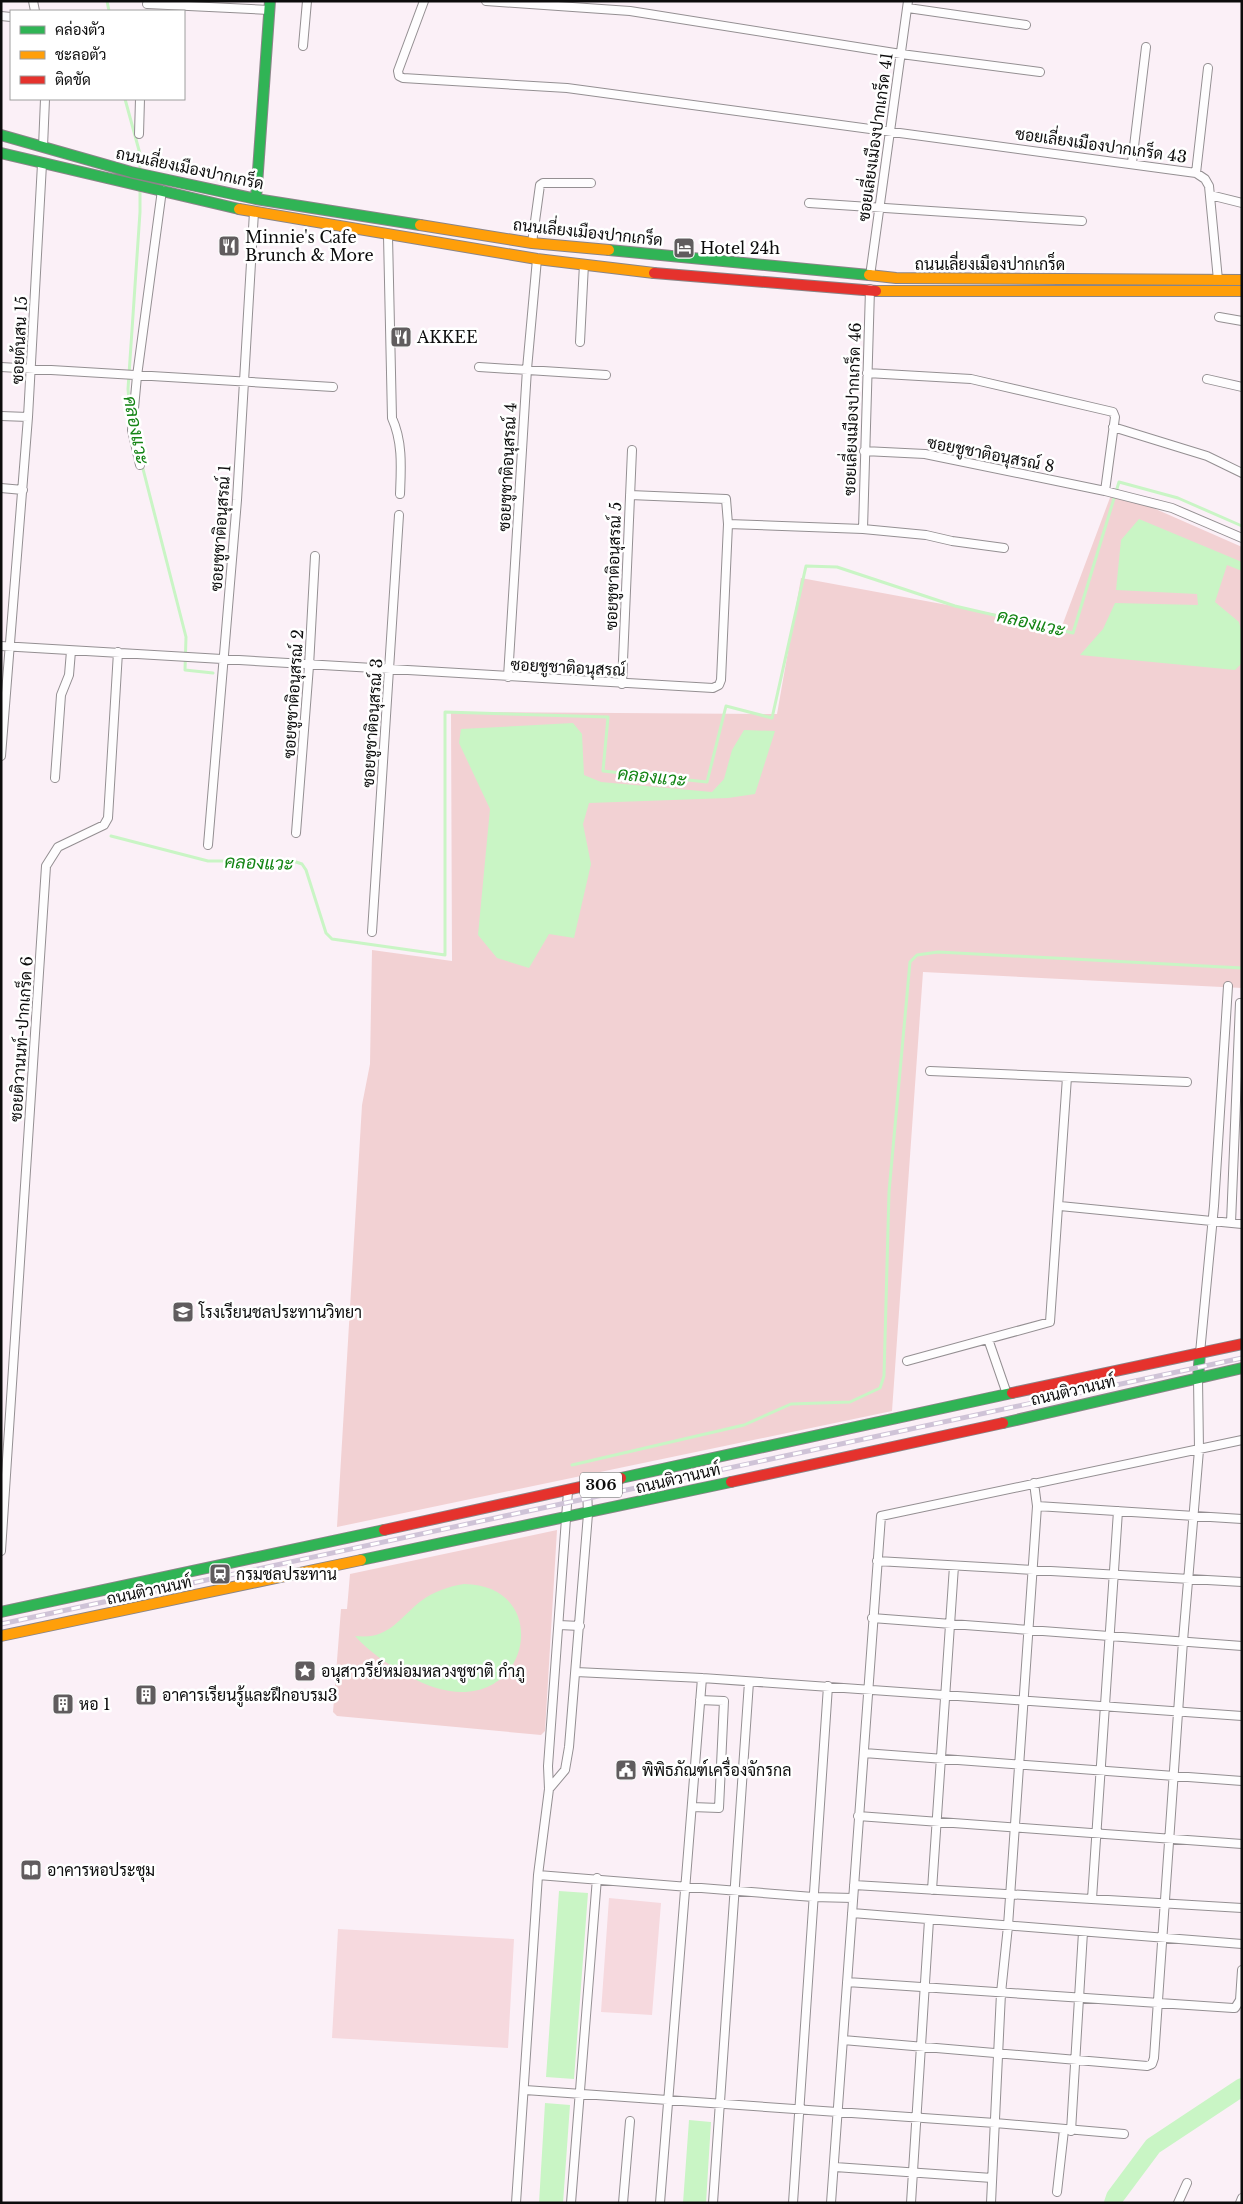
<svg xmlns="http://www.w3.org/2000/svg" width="1243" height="2204" viewBox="0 0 1243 2204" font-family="'Libre Baskerville',Sarabun,serif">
<rect width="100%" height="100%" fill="#fbf0f7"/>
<!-- green -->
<path fill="#f2d1d3" d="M1111,495L1151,507L1242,547V988L923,972L892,1411L337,1527L362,1105L370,1064L372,950L452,961L451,712L777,714L801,578L1062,626Z
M557,1530L545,1731L541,1735L337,1716L333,1712L341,1609H347L350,1574Z"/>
<!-- pitch -->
<path fill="#f6d9de" d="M609,1898L661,1903L652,2015L601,2012Z
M338,1929L514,1939L508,2048L332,2038Z"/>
<!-- water -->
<path fill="#c9f5c5" d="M1139,519L1242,562V571L1227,565L1215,602L1239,622L1242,634V663L1235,670L1080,655L1103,629L1115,603L1198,605L1197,594L1116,590L1121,540Z
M573,723L582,734L584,775L601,782L712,792L724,779L732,750L744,730L775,731L755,794L728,798L589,803L583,824L591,864L574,938L549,934L529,968L497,958L478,935L490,809L459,743L461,729Z
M464,1584C564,1585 525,1743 407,1675C389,1665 368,1651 355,1636C389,1640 398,1619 421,1601C433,1592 449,1586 464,1584Z
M559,1891L588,1893L574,2079L546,2077Z
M545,2103L570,2105L563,2203H539Z
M689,2120L711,2122L706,2203H683Z"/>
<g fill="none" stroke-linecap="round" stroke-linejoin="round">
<!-- stream -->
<path stroke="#c9f5c5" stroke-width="3" d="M107,1L109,11
M125,99L140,154V212L128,389L130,413
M142,465L186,637L185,670L213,673
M111,836L208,861H293L302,864L306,870L326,933L332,939L445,955V712L608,717L603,771L707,782L726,706L772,718L806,566L837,567L955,606L1073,633L1119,482L1178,498L1242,526
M572,1465L744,1425L791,1404L850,1402L880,1388L884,1376L889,1192L910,962L917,955L938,952L1242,968"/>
<!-- river -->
<path stroke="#c9f5c5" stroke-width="18" d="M1113,2203L1115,2197L1153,2146L1242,2087"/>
<!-- street casing -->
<g stroke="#948f92" stroke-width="10">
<path id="street" d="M33,1L35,11
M424,1L398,71L399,76L403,78L567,88L1196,173L1205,179L1209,186L1218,280
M486,1L630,11L901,54L1040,72
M147,4L269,10
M908,8L1026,25
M1,16L11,17
M303,46L307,1
M139,134L140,99
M43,147L45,99
M1132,163L1146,47
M1196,173L1208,68
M1210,195L1242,203
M809,203L1082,221
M388,236L392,418C403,442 401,469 400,494
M532,243L540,185L543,183H591
M870,276L908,1
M1219,317L1242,321
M580,342L584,264
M1,367L333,387
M479,367L606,375
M867,373L971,379L1113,412L1115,417L1105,491
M1207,379L1242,387
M1,416L28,417
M1113,427L1207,456L1242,473
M864,451L925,454L1105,491L1172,508L1242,538
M140,465L132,430L137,376L162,190
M1,488L23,490
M630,495L726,499L728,524
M863,529L870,289
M1,646L713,688L719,685L721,680L728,524L863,529L926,535L952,541L1004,548
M508,677L527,369L537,259
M622,684L632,450
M1,756L28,417L42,164
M55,778L61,695L69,675L71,651
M296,833L309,666L315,556
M208,845L237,500L254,212
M372,932L399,515
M930,1071L1187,1082
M1060,1206L1242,1224
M1231,1223L1240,1003
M988,1339L1007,1394
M1200,1353L1214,1206L1228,986
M907,1361L1050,1322L1067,1077
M1037,1506L1242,1519
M1,1551L46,866L58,847L104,825L108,818L118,652
M877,1561L1242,1582
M872,1618L1242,1646
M559,1625L580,1626
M576,1672L702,1678L1242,1716
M864,1753L1242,1781
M549,1789L565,1770L569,1747L588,1514L587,1488
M692,1807L719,1808L724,1701L700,1700
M858,1816L1242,1844
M538,1875L813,1897L853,1898
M854,1885L1242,1908
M932,1890L954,1566
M1092,1899L1118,1511
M852,1913L1242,1944
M847,1982L1233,2008H1235L1240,2000L1242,1970
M843,2040L1147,2066L1152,2064L1154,2058L1183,1641L1199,1450L1198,1378
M525,2090L995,2123L1124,2134
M1071,2131L1083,1932
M835,2167L992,2178
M1057,2192L1064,2130
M516,2203L538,1875L549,1789L548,1766L568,1491
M571,2203L597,1878
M623,2203L630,2121
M660,2203L702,1678
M713,2203L749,1682
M793,2203L828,1686
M831,2203L881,1516L1242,1440
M911,2203L929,1920
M991,2203L1001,1993L1008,1926L1037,1506L1034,1483
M1178,2203L1187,2183
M1240,2203L1242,2198"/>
</g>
<!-- fast casing -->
<g stroke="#8a8588" stroke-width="12">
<path id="fast" d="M1,135L131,172L256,199L420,225
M1,153L239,209
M256,199L270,1
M609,250L869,275
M1198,1378L1200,1353
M1003,1423L1242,1368
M621,1478L1012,1393
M361,1560L731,1482
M1,1612L384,1530"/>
</g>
<!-- slow casing -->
<g stroke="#8a8588" stroke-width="12">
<path id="slow" d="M239,209L537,259L654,273
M420,225L532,243L609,250
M869,275L896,278L1242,280
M876,291H1242
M1,1636L361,1560"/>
</g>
<!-- jam casing -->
<g stroke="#8a8588" stroke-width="12">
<path id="jam" d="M654,273L876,291
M1012,1393L1242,1344
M731,1482L1003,1423
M384,1530L621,1478"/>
</g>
<!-- street -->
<use href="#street" stroke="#fefdfe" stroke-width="8"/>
<!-- fast -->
<use href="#fast" stroke="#30b455" stroke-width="10"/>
<!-- slow -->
<use href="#slow" stroke="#ff9f0a" stroke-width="10"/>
<!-- jam -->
<use href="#jam" stroke="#e5322d" stroke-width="10"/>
<!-- rail casing -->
<g stroke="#cfc3d7" stroke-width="5">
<path id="rail" d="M1,1624L1242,1358"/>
</g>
<!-- rail -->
<use href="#rail" stroke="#fff" stroke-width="3" stroke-dasharray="9" stroke-linecap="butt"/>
</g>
<!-- icons -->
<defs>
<g id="restaurant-square" transform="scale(1.125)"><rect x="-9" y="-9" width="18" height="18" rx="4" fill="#605c5e" stroke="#fff"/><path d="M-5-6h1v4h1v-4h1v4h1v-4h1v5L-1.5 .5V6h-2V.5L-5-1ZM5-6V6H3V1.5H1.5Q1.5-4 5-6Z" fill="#fff"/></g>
<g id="hotel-square" transform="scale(1.125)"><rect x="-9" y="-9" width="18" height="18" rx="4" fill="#605c5e" stroke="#fff"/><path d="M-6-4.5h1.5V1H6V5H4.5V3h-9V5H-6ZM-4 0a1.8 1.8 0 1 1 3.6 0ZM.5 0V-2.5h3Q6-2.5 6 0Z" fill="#fff"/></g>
<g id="school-square" transform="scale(1.125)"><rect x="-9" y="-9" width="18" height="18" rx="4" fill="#605c5e" stroke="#fff"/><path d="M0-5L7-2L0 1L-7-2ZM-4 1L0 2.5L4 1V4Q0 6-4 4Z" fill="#fff"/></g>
<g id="station-square" transform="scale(1.125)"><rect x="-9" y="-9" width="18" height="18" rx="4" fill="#605c5e" stroke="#fff"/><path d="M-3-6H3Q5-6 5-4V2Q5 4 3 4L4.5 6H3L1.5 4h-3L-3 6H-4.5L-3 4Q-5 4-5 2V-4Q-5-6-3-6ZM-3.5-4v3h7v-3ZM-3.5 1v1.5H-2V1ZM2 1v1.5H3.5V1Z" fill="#fff"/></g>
<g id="sight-square" transform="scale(1.125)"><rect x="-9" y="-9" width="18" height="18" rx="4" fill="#605c5e" stroke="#fff"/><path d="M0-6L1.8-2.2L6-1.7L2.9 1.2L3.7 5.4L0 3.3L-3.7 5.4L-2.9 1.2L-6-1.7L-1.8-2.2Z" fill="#fff"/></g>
<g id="building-square" transform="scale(1.125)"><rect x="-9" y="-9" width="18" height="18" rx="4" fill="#605c5e" stroke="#fff"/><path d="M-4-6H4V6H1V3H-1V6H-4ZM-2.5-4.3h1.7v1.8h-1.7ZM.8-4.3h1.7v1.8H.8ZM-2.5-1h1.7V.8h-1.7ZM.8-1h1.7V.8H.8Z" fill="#fff"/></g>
<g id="civic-square" transform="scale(1.125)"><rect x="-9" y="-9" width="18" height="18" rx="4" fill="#605c5e" stroke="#fff"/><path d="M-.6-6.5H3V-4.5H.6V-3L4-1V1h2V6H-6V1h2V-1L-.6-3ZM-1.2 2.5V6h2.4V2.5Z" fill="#fff"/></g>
<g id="library-square" transform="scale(1.125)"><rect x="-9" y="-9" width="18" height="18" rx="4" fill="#605c5e" stroke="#fff"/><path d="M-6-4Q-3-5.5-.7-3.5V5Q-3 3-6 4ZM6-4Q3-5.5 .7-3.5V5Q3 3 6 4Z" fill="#fff"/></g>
</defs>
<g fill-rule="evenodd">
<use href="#restaurant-square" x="229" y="246"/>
<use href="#hotel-square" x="684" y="248"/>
<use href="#restaurant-square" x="401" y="337"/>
<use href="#school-square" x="183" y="1312"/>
<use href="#station-square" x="220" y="1574"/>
<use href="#sight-square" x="305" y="1671"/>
<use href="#building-square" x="146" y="1695"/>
<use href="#building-square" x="63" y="1704"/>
<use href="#civic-square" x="626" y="1770"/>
<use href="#library-square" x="31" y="1870"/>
</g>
<g text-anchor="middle" stroke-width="5" stroke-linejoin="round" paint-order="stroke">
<!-- shield labels -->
<rect fill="#fff" stroke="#555" stroke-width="1" x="580" y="1472.5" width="42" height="25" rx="4"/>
<g font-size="15" font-weight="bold" fill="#0c0c0c">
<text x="601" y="1490">306</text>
</g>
<!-- street labels -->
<g font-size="16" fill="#0c0c0c" stroke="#fff">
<text transform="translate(875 137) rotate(-82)" y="6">ซอยเลี่ยงเมืองปากเกร็ด 41</text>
<text transform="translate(1101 145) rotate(8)" y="6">ซอยเลี่ยงเมืองปากเกร็ด 43</text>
<text transform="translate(190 168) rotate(12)" y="6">ถนนเลี่ยงเมืองปากเกร็ด</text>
<text transform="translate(588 232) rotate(6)" y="6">ถนนเลี่ยงเมืองปากเกร็ด</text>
<text x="990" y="270">ถนนเลี่ยงเมืองปากเกร็ด</text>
<text transform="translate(19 340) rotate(-87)" y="6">ซอยต้นสน 15</text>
<text transform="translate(852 409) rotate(-88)" y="6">ซอยเลี่ยงเมืองปากเกร็ด 46</text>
<text transform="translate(991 454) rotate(11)" y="6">ซอยชูชาติอนุสรณ์ 8</text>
<text transform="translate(507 467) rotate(-87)" y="6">ซอยชูชาติอนุสรณ์ 4</text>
<text transform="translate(220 528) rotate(-86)" y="6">ซอยชูชาติอนุสรณ์ 1</text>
<text transform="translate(613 566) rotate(-88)" y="6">ซอยชูชาติอนุสรณ์ 5</text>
<text transform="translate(568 667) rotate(3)" y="6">ซอยชูชาติอนุสรณ์</text>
<text transform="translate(293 694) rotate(-86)" y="6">ซอยชูชาติอนุสรณ์ 2</text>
<text transform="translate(372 723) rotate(-86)" y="6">ซอยชูชาติอนุสรณ์ 3</text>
<text transform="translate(21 1039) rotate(-86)" y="6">ซอยติวานนท์-ปากเกร็ด 6</text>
<text transform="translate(1073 1390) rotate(-13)" y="6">ถนนติวานนท์</text>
<text transform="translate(678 1478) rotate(-13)" y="6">ถนนติวานนท์</text>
<text transform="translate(149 1590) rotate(-12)" y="6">ถนนติวานนท์</text>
</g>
<!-- poi labels -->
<g font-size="16" fill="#0c0c0c" stroke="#fff" text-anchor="start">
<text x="245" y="243">Minnie's Cafe<tspan x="245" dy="18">Brunch &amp; More</tspan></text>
<text x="700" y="254">Hotel 24h</text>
<text x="417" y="343">AKKEE</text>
<text x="199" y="1318">โรงเรียนชลประทานวิทยา</text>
<text x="236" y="1580">กรมชลประทาน</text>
<text x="321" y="1677">อนุสาวรีย์หม่อมหลวงชูชาติ กำภู</text>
<text x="162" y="1701">อาคารเรียนรู้และฝึกอบรม3</text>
<text x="79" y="1710">หอ 1</text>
<text x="642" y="1776">พิพิธภัณฑ์เครื่องจักรกล</text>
<text x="47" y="1876">อาคารหอประชุม</text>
</g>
<!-- water labels -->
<g font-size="18" font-style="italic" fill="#138414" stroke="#fff">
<text transform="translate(136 430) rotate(79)" y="6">คลองแวะ</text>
<text transform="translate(1031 623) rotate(13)" y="6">คลองแวะ</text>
<text transform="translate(652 777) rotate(6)" y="6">คลองแวะ</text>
<text transform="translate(259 863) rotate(2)" y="6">คลองแวะ</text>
</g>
</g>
<!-- border -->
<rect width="1243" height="2204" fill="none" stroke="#0c0c0c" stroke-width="5"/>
<!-- legend -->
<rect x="10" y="10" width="175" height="90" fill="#ffffff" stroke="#9e9e9e"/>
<rect x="20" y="26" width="25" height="8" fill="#30b455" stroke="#9e9e9e"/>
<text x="55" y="35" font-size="15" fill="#0c0c0c">คล่องตัว</text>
<rect x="20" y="51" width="25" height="8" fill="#ff9f0a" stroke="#9e9e9e"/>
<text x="55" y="60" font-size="15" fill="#0c0c0c">ชะลอตัว</text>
<rect x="20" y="76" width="25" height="8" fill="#e5322d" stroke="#9e9e9e"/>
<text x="55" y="85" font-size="15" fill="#0c0c0c">ติดขัด</text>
</svg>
